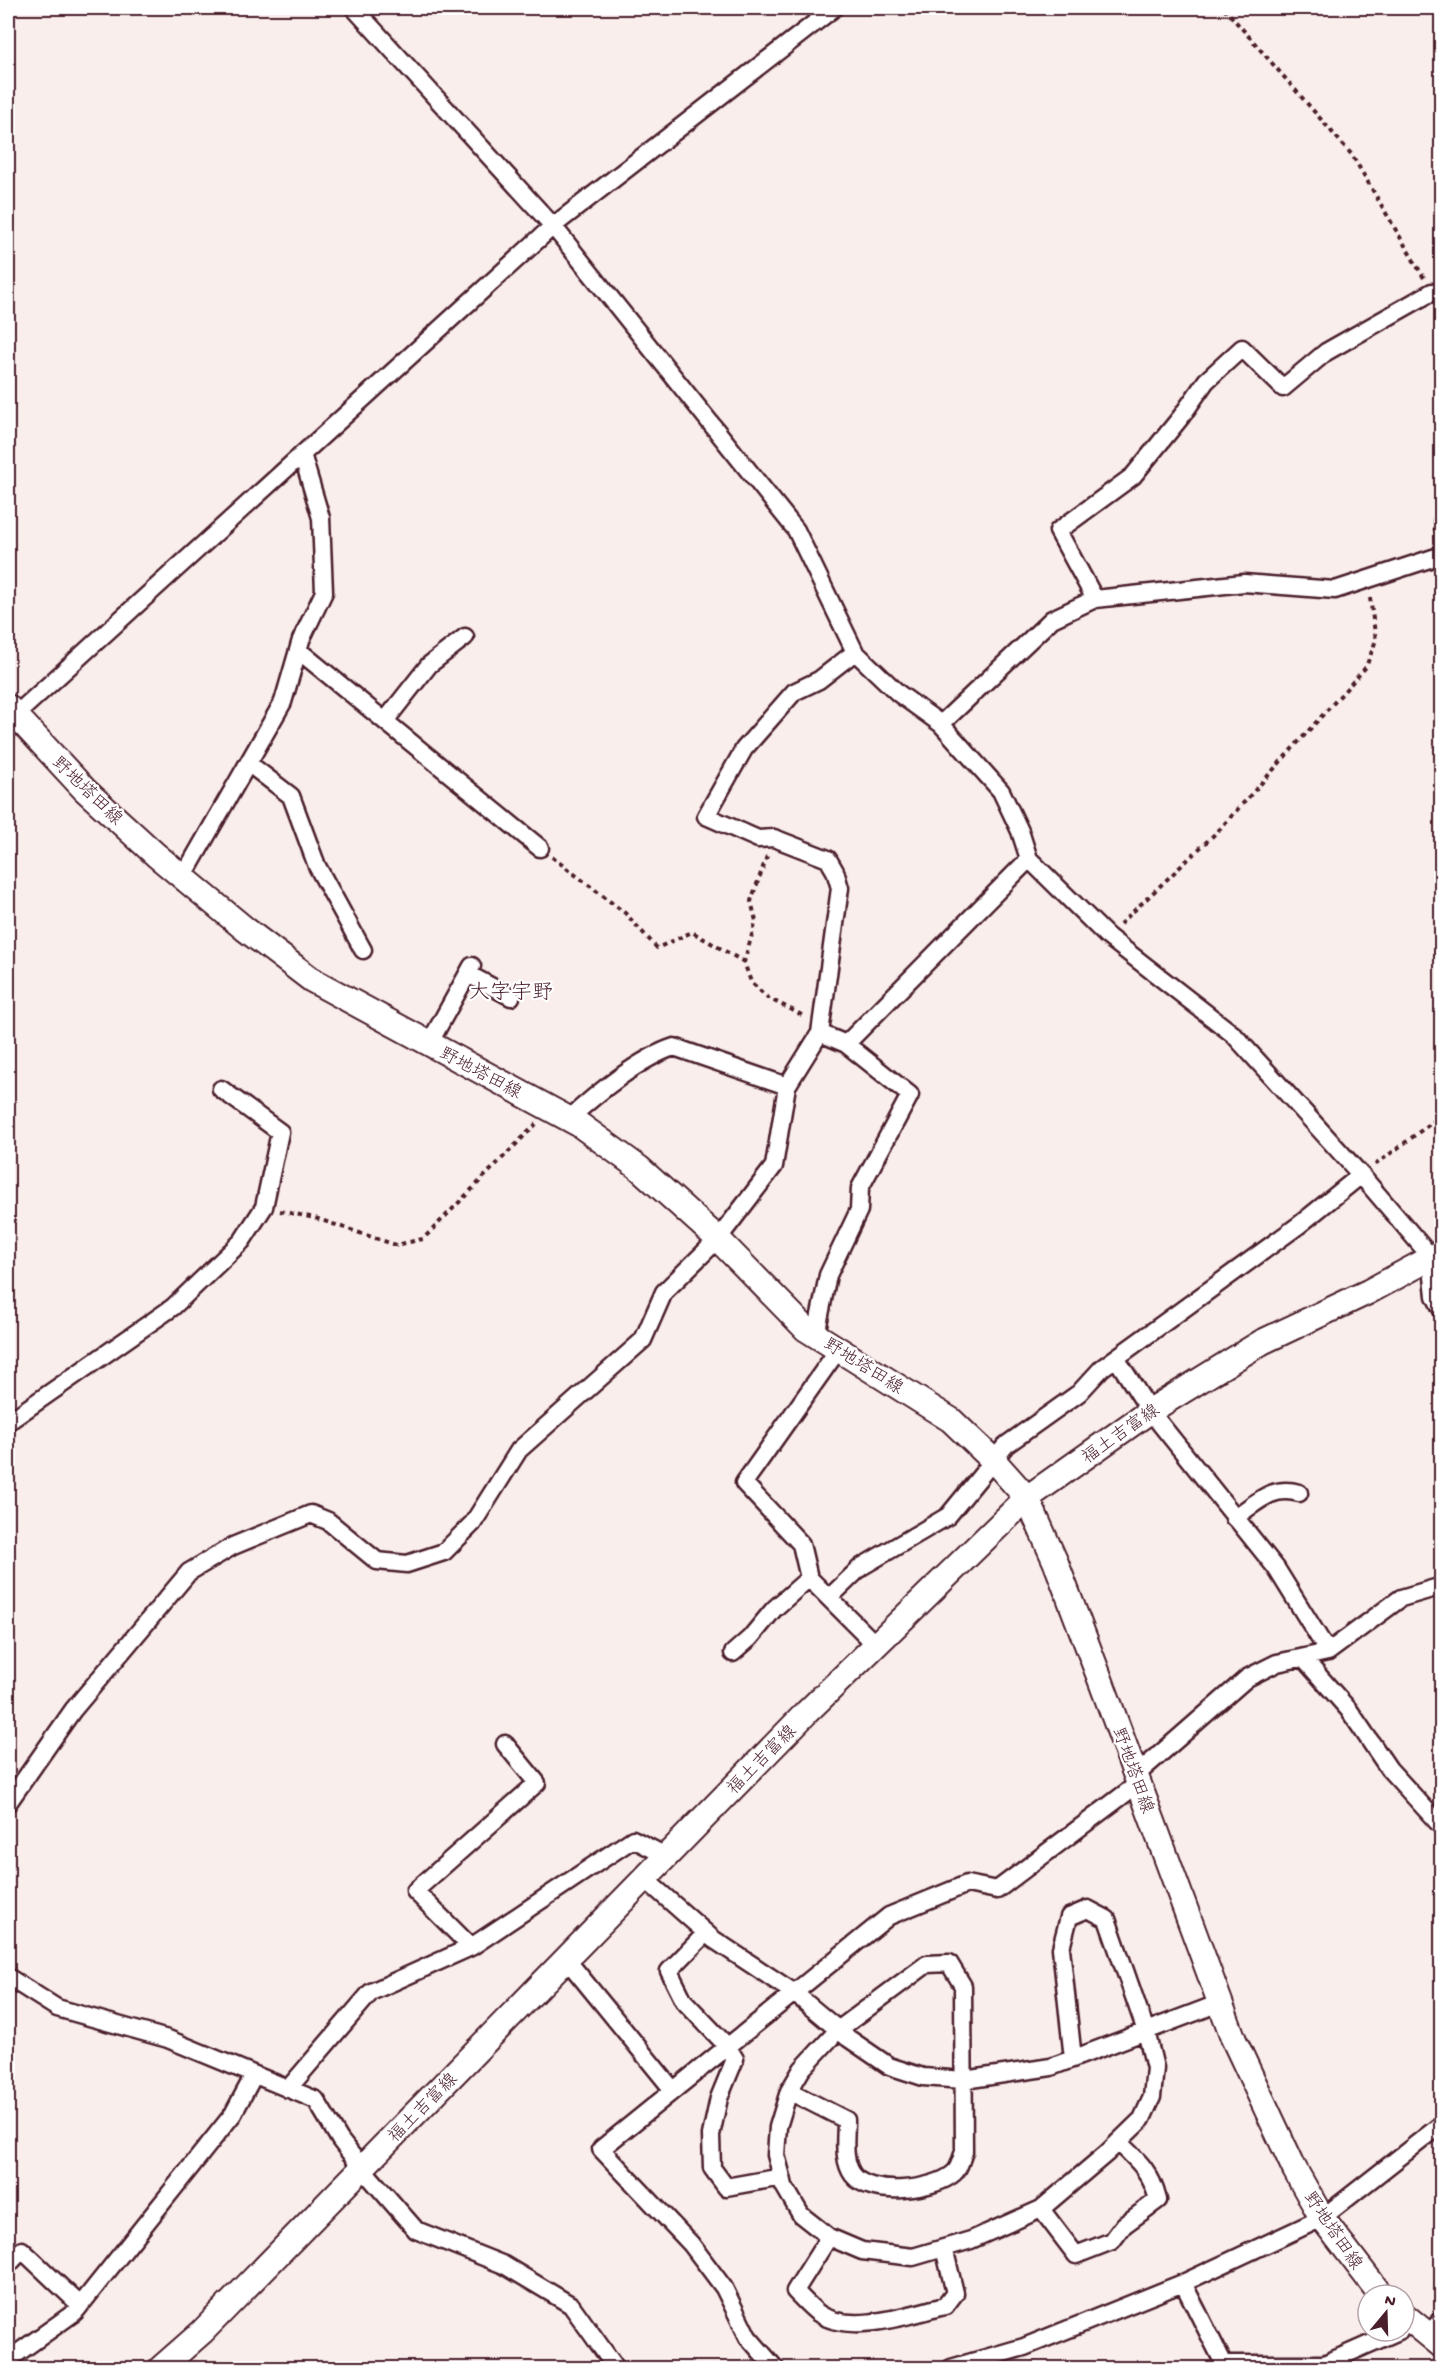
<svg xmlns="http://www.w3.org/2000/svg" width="1449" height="2376" viewBox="0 0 1449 2376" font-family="'Gochi Hand','Klee One',sans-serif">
<rect width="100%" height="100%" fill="#f9eeeb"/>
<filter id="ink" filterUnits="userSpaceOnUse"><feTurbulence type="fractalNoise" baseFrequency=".0167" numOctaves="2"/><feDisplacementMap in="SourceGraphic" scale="12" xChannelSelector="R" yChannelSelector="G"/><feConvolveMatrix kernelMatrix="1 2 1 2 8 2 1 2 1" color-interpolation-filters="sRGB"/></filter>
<g filter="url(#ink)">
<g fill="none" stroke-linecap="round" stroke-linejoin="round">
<!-- street casing -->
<g stroke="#4a1f2b" stroke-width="21">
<path id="street" d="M354,8L553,226L796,530L855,652L898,693L941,724L1001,791L1020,831L1029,859L1107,936L1234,1035L1361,1175L1431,1257L1435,1296L1442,1310
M1095,599L1058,531L1133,476L1181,417L1206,381L1242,348L1283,388L1326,352L1432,292
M298,650L540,848
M385,721L429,665L465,637
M8,722L553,226L834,8
M941,724L1052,619L1095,599L1244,583L1335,590L1442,555
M248,763L291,796L317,866L363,950
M183,877L283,702L301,640L324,592L321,518L302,454
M468,974L511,997
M820,1033L840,888L835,871L828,859L774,838L758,839L706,816L744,749L794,692L819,680L855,652
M429,1044L472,966
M569,1119C596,1094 640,1058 674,1047L787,1086
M816,1335L828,1275L859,1210L860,1188L910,1095L846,1044
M838,1350L744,1483L801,1544L809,1578L877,1646
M1116,1358L1150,1411L1276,1568L1328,1652
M8,1422L173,1307L242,1241L264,1207L280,1132L221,1089
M1234,1518C1257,1503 1271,1485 1299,1493
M829,1598L861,1567L948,1516L1006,1445L1079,1393L1102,1368L1299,1225L1361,1175
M733,1653L750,1638L774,1609L809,1578
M1303,1658L1349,1710L1389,1769L1442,1827
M505,1744L537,1783L415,1891L471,1947L633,1839L666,1856
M1136,1775L1247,1678L1277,1663L1328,1652L1401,1598L1442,1586
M8,1803L73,1710L189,1572L233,1546L311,1514L328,1521L377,1561L407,1564L444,1552L473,1523L519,1450L643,1340L664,1292L718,1239L774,1166L787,1086L820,1033L846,1044L1029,859
M645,1879L713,1939L793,1992L848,2038L889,2066L923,2077L964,2080L1051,2067L1220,2003
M706,1933L669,1971L684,2001L727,2046L735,2059L719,2098L711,2135L712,2168L726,2187L782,2177
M567,1960L673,2090
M949,1963L963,1986L964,2152C961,2158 960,2168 954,2173C935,2190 871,2198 853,2175C842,2160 846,2138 846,2120L789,2091L802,2069L838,2030L927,1964Z
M8,1977L57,2008L168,2039L316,2100L340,2140L361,2167L416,2230L504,2265L571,2305L616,2368
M288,2089L371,1992L471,1947
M789,2091L778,2127L776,2155L782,2177L784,2186L801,2215L829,2237L862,2251L913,2257L971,2240L1041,2209L1107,2153L1142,2119L1152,2097L1155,2068L1146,2031L1107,1919L1088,1909L1069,1917L1061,1948L1073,2059
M1041,2209L1076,2255L1112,2241L1124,2225L1158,2200C1151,2172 1139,2161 1118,2142
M829,2237L795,2291C802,2298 810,2307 818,2313C851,2336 910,2314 945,2306L955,2293L944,2248
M8,2265L22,2250L80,2305
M1183,2283L1224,2364H1324L1399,2331
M1427,2334L1442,2320
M8,2360L75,2312L233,2114L254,2075
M775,2368L748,2337L724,2288L691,2244L601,2149L889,1916L967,1884L997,1890L1139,1783
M951,2368L1024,2347L1183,2283L1322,2218L1442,2124"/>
</g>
<!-- secondary casing -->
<g stroke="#4a1f2b" stroke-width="28">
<path id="secondary" d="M8,707L85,790L156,855L245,929L312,980L580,1125L639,1168L718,1239L806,1329L951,1420L994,1461L1027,1498L1056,1563L1100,1679L1234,2040L1295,2170L1322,2218L1381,2295
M1404,2315L1442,2346
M161,2368L202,2332L807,1712L1027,1498L1150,1411L1262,1342L1368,1292L1442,1252"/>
</g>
<!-- path -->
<path stroke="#4a1f2b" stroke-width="4" stroke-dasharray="4.5 4.5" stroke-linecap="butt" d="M1224,8L1352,155L1424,278
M1436,540L1434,520L1442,503
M767,856L751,901L756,921L744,962L751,982L768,998L804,1016
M552,857L625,913L657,948L692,932L744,962
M1120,924L1219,830L1366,667L1376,640L1370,598
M1375,1165L1442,1115
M280,1211L315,1218L396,1245L423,1239L536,1124"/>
<!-- street -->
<use href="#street" stroke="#fff" stroke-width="16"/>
<!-- secondary -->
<use href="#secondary" stroke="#fff" stroke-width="24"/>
</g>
</g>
<g text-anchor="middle" stroke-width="4.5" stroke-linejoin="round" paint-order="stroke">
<!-- street labels -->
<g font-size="18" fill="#4a1f2b" stroke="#fff">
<text transform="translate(88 790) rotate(44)" y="6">野地塔田線</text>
<text transform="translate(481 1072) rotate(28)" y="6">野地塔田線</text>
<text transform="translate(864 1365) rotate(32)" y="6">野地塔田線</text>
<text transform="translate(1120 1433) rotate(-35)" y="6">福土吉富線</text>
<text transform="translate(761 1759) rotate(-45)" y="6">福土吉富線</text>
<text transform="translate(1134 1770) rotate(70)" y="6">野地塔田線</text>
<text transform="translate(422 2107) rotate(-45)" y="6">福土吉富線</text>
<text transform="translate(1334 2230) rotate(56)" y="6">野地塔田線</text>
</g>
<!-- quarter labels -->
<g font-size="21" fill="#4a1f2b" stroke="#fff">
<text x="511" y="998">大字宇野</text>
</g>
</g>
<!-- margin -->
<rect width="1449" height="2376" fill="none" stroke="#fff" stroke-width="30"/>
<rect x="15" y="15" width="1419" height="2346" fill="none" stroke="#4a1f2b" stroke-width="2" filter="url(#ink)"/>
<!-- north arrow -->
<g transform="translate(1386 2313) rotate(19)"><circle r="28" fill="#ffffff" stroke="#b7a5aa" stroke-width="1.5"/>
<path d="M0-4.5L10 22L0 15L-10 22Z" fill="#4a1f2b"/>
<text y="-9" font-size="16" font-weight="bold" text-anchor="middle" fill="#4a1f2b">N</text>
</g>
</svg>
